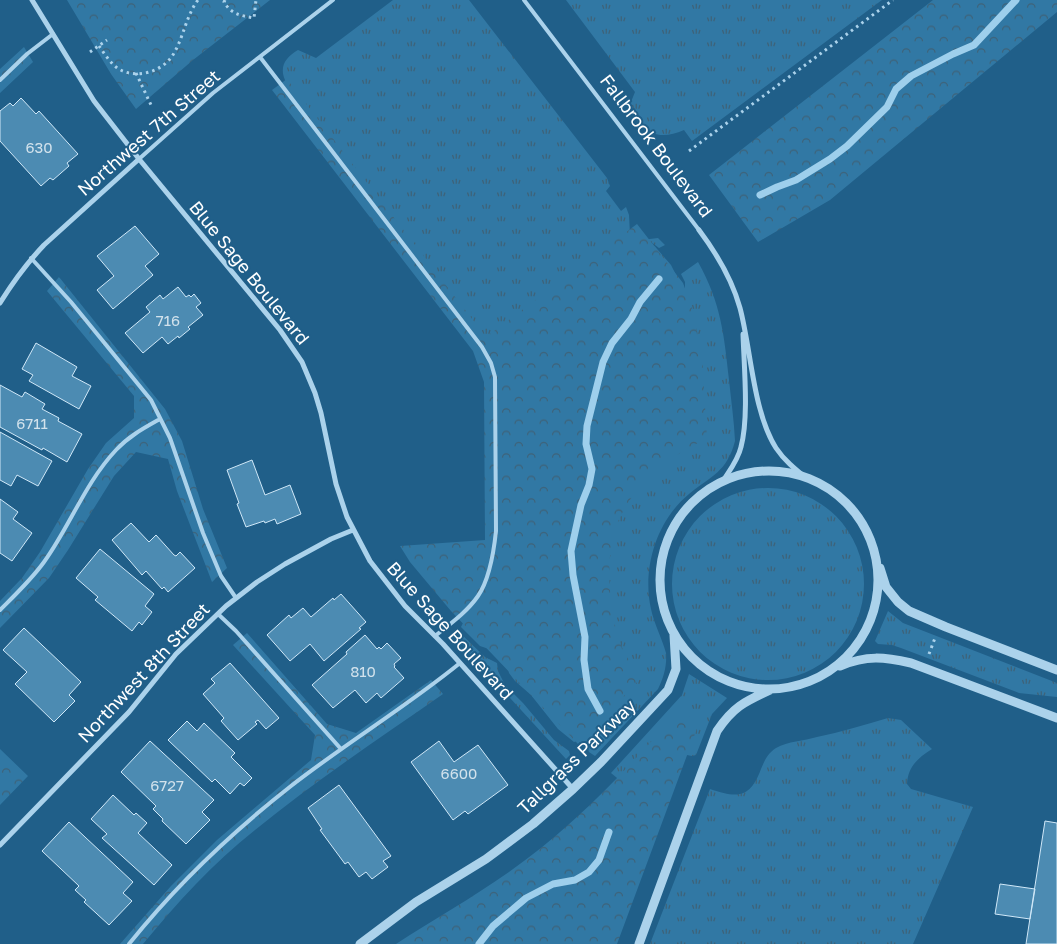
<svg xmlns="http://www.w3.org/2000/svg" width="1057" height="944" viewBox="0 0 1057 944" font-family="'Golos Text',sans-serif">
<defs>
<pattern id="grass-tufts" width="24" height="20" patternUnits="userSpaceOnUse" patternTransform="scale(1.25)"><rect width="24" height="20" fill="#3178a4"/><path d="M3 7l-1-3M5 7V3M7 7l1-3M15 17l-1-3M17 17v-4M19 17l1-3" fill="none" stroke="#3e6278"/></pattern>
<pattern id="park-crowns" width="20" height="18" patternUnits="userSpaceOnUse" patternTransform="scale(1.25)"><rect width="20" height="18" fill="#3178a4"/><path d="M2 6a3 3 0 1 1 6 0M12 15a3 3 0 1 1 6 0" fill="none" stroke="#3e6278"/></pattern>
</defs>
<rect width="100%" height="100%" fill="#205f89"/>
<!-- grass -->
<path fill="url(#grass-tufts)" d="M393,0H469L607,178L610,186L606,191L621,211L626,207L629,215L630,235L489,649L480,646L461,627L463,623L478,611L502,383L449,293L285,80C279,66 286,57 298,50L316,58Z
M566,0H882L692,141L684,130C657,142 641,132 629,107L635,92Z
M658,238L665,245L659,248L651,242L671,265L685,293V282L681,274L698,262C721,303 724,334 729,380C731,400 734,420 735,441C727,472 711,476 689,494C656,521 642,569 651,609C654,624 662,638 666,653C667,665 664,677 658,689L595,756L589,752L586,744L577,741L574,742L558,729L531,695L515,681L509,673L507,663L642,240Z
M672 584a96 96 0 1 1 192 0a96 96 0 1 1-192 0Z
M888,611L903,623L1057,683V697L1019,693L901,648L892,645L878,644L875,641Z
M460,633L485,657L497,663L498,671L505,685L523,703L554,740L569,751L570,755L566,759L467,651L460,641Z
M689,674L727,698L712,714L696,755L692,756L682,754L622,782L611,773L682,695Z
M888,718L901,720L932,749C918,758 908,766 907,784L911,789L973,807L913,944H650L710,789C737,798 750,799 761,769C765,760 767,754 776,748C788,741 804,741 817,737C841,732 864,725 888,718Z"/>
<!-- park -->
<path fill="url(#park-crowns)" d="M67,0H270L193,60L136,109L111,74Z
M933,0H1057V12L830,200L758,242L709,175Z
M24,47L33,62L0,93V69Z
M287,79L486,337L637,224L683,283L692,308L702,354L707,439C669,455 633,485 617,524C604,554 609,615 621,645C626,657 634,667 641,678L578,744L451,611L410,562L400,546L485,540L484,382L473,351L272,90Z
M59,277L165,409L182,441L203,509L227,568L212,582L177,491L168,459L136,452L114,476L68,550L49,578L0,628V601L22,578L40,552L88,469L106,443L134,418V396L47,291Z
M247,633L327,724L356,733L431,680L443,694C380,738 315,781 255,830C213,863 177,903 143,944H120L171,886L217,840L311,760L315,735L233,645Z
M679,710L699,723L617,944H396C433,920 472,898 509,872C573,827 628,769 679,710Z
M0,749L28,776L0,805Z"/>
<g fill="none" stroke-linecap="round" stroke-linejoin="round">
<!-- stream -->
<path stroke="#9ecfec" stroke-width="7" d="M760,195L777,187L796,180L830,159L847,146L887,107L896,89L911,76L953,54L974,45L1016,0
M600,711L588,689L584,660L585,637L573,575L571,551L581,505L589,485L592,469L586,444L587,426L603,362L612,343L631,319L640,302L659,279
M479,944L493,926L526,898L553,884L575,880L589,872L599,860L609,832"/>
</g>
<!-- building -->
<path fill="#4c8bb2" stroke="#d0e8f8" d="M21,98L36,114L39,111L78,154L67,163L69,166L53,180L50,178L41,186L0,141V111L10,103L13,106Z
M135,226L159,254L145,266L153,275L113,309L97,290L114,276L97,256Z
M178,287L186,297L189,295L191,297L194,294L201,303L196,307L203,315L188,327L190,329L179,338L178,336L168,344L162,337L143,353L125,333L150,312L146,307L160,295L163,299Z
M36,343L77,367L72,376L91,386L79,409L29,381L33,375L22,369Z
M0,385L22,397L25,392L45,404L42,409L59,418L58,421L82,434L67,462L43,448L42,450L0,427Z
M0,432L52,461L38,486L17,475L11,486L0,480Z
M252,460L265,495L290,485L301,514L277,524L275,519L265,523L264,521L246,527L237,504L239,503L227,470Z
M0,499L18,512L13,519L32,533L12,561L0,553Z
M131,523L149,542L156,535L174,555L176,556L180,552L195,568L168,592L164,587L162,589L146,571L142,575L112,540Z
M100,549L154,594L145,606L152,612L142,625L139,622L132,631L95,600L98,597L76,578Z
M341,594L366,622L359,628L361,629L324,661L310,644L290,661L267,635L289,615L291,618L303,608L311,617L333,598L334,600Z
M24,628L81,682L69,695L75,701L54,722L15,684L27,672L3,650Z
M365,635L377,649L379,647L381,649L387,643L401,658L394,664L395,666L394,667L404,678L381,698L377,693L366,703L355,690L333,708L312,685L347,654L346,652Z
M230,663L279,718L266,729L258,720L255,722L257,724L238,740L221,721L224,718L203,694L215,683L211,679Z
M187,721L197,731L204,723L235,753L231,757L252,778L244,786L240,783L230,794L215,779L212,782L168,740Z
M150,741L214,800L202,812L210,820L186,844L162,821L163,819L153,809L156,806L121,772Z
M439,741L454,762L478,745L508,785L468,814L465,811L453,820L411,762Z
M339,785L391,856L383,861L388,867L372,879L366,872L359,877L348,862L345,864L320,830L322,829L308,808Z
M113,795L134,815L136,813L147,823L138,833L172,865L154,885L102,838L107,834L91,819Z
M1045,821L1057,823V944H1026Z
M69,822L133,882L123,893L132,901L109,925L84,902L86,900L75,890L79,886L42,851Z
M1000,884L1035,889L1030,919L995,914Z"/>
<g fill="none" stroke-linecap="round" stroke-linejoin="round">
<!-- path -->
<path stroke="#abd2eb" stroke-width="3" stroke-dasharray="2.5 4" stroke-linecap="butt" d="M225,0L224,2C232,15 240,15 254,18L256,0
M99,46C104,53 109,61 116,67C134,81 164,72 174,53C184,36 186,16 198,0
M90,52L107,40
M136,73L151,105
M689,151L893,0
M929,654L935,638"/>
<!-- service -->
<path stroke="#abd2eb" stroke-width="4" d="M524,0L699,230
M260,57L482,347L491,363L495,377L496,531C494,550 489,580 478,596C467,612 450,624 435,636
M0,80L27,54L53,34
M139,159L213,93L333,0
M31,258L71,302L151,400L170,438L203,533L221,576L236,598
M0,610C15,595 31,580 44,562C70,526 85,483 116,450C129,436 144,428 160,419
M218,614L236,631L341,749
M129,944C177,884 231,833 291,786C346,743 406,707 460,663"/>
<!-- minor -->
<path stroke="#abd2eb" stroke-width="5" d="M32,0L94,101L139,159L280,330L302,362L315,393L321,413L336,484L347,517L370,561L405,606L443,644L573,789
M699,230C717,254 732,279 740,308C751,349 753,412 776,448C784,460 795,469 806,478
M0,303C13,282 27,263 44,245L139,159
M723,481C730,470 738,460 741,447C749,417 744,367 743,334
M0,845L129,712L176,654L226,606L257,582L285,564L331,539L353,530"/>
<!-- tertiary -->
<path stroke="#abd2eb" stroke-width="9" d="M660 580a109 109 0 1 1 218 0a109 109 0 1 1-218 0Z
M880,568L886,587L898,602L909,611L946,627L1057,670
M840,666C867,655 884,657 911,663L1057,718
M360,944L416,902L486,859L533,824L573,789L601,762L668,690L676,669L674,635
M639,944L717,731C733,707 744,702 770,690"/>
</g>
<g text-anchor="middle" stroke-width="4" stroke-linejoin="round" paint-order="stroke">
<!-- number labels -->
<g font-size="15" fill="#d2e2ec">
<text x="39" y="153">630</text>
<text x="168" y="326">716</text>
<text x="32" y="429">6711</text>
<text x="363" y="677">810</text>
<text x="459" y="779">6600</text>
<text x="167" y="791">6727</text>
</g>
<!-- street labels -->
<g font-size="18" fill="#fff" stroke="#205f89">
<text transform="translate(149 133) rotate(-41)" y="6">Northwest 7th Street</text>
<text transform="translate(656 146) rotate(53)" y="6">Fallbrook Boulevard</text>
<text transform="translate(249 273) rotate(51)" y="6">Blue Sage Boulevard</text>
<text transform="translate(450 631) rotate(48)" y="6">Blue Sage Boulevard</text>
<text transform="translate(144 673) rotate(-47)" y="6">Northwest 8th Street</text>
<text transform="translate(577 757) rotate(-44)" y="6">Tallgrass Parkway</text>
</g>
</g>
</svg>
